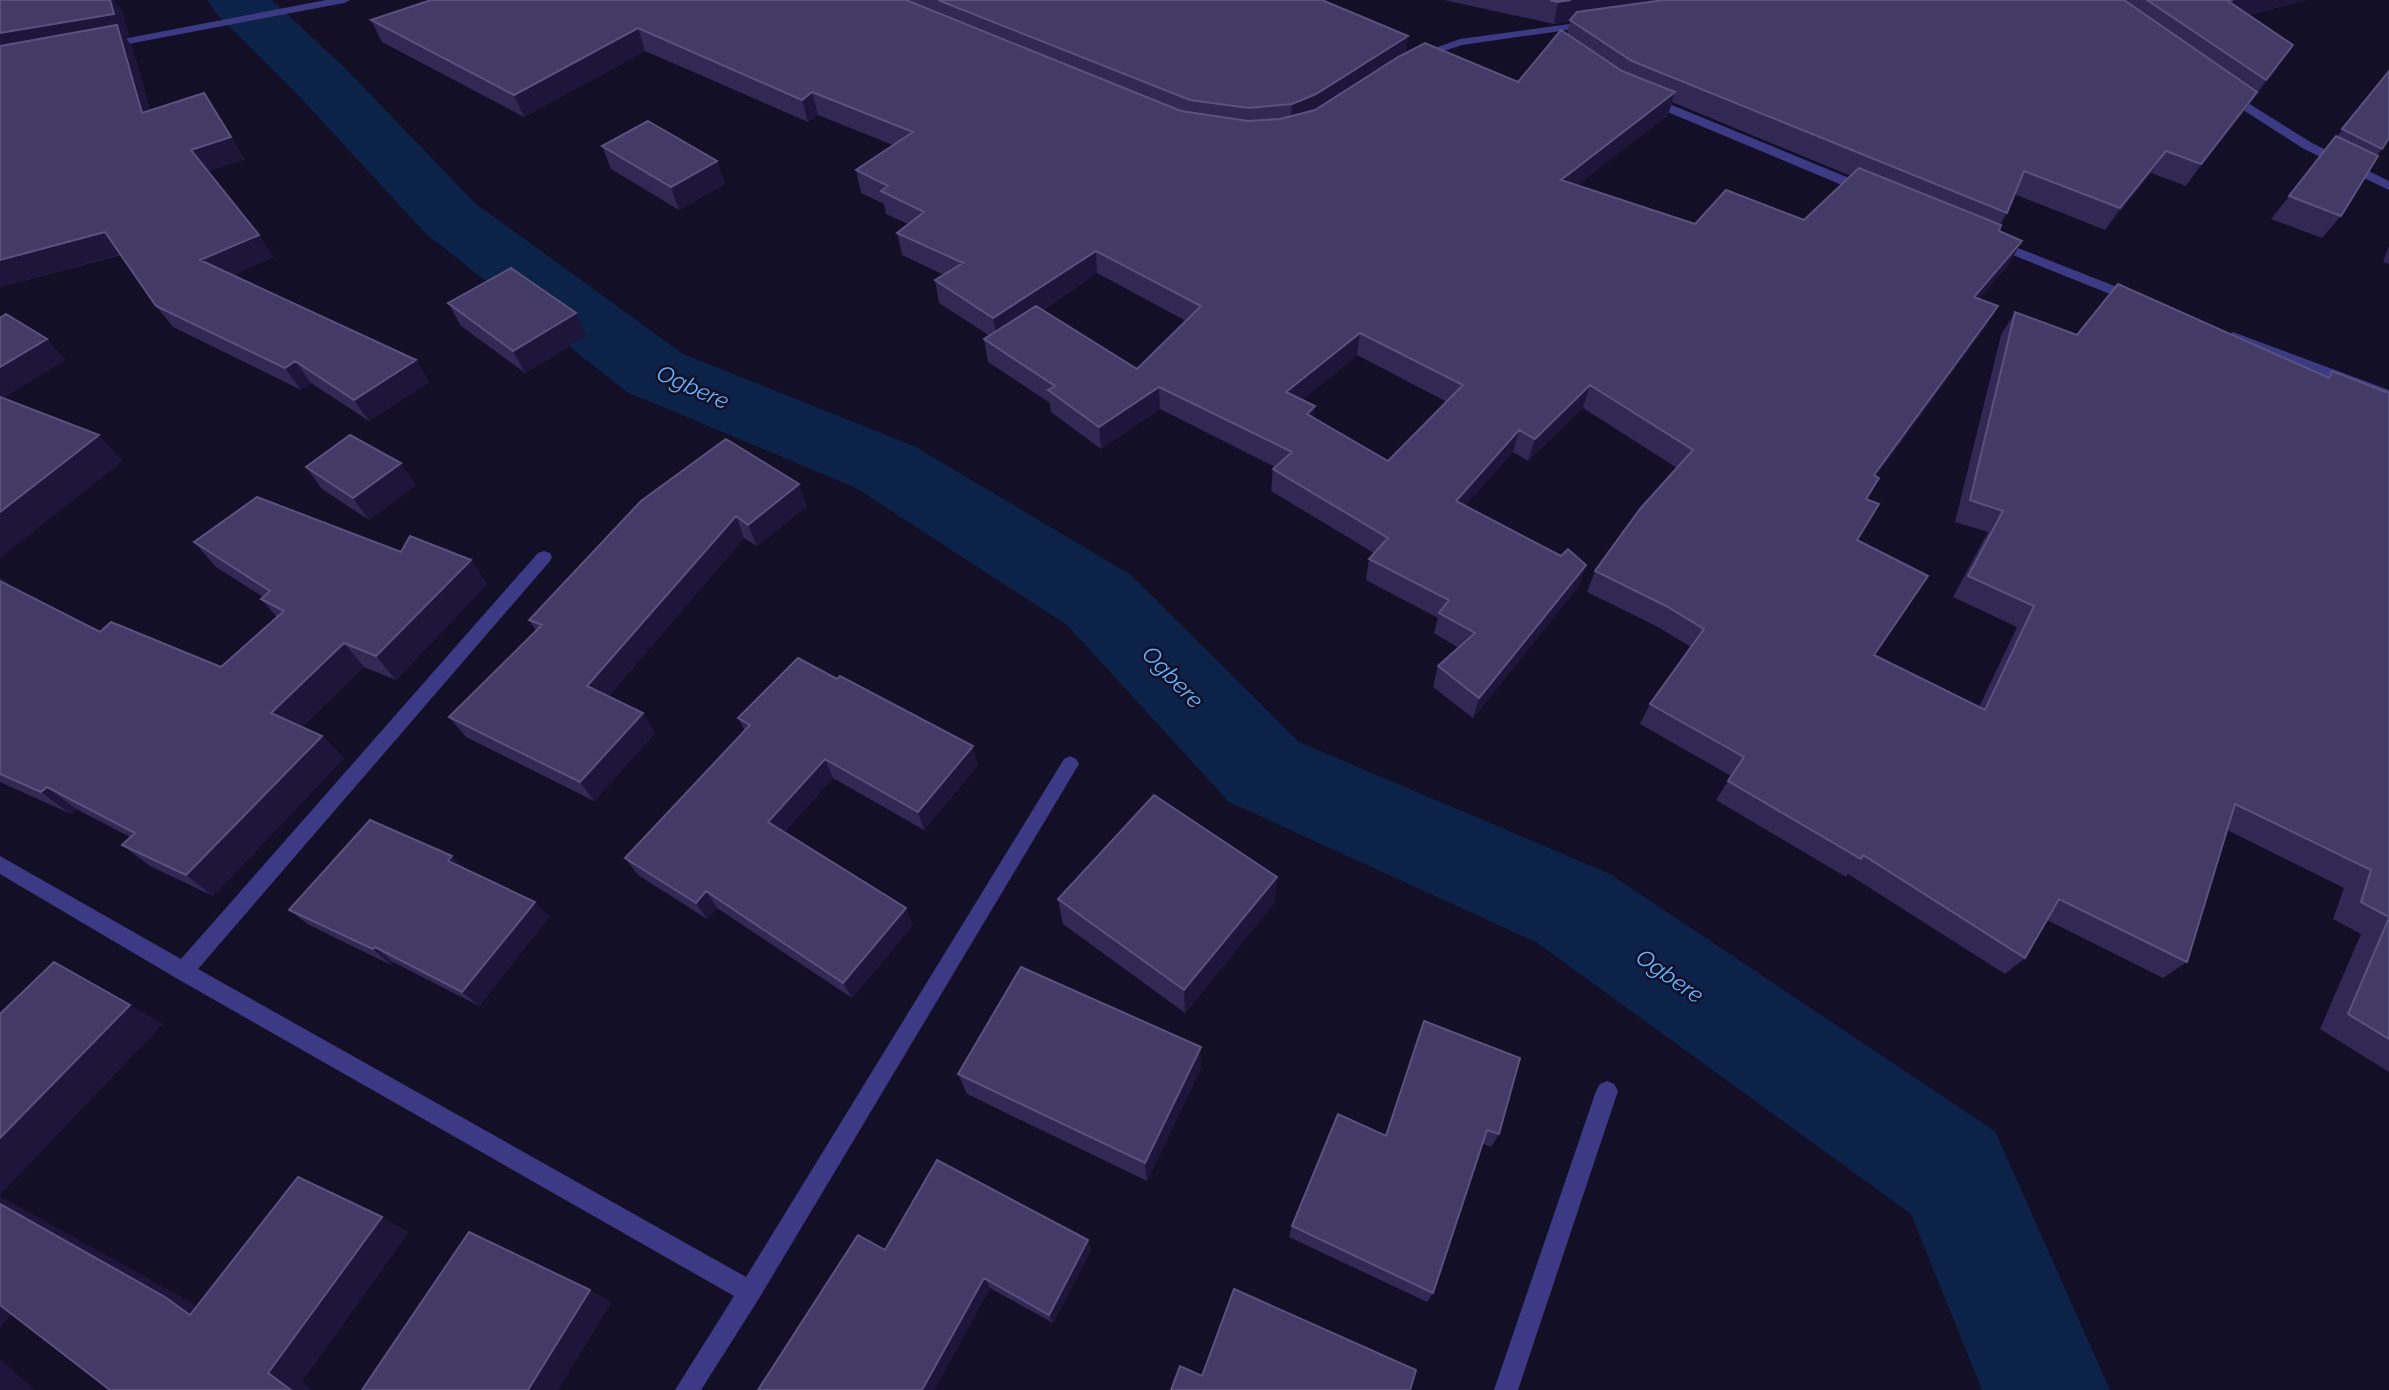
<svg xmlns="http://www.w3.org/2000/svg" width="2389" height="1390" viewBox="0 0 2389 1390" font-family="Raleway,sans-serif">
<rect width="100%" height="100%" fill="#130f26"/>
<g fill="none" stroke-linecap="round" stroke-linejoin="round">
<!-- river -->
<path fill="#0c2248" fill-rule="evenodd" d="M207,0H272L345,68L475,203L683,354L914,446L1131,575L1299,742L1610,874L1995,1131L2110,1390H1982L1911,1214L1536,942L1229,802L1067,625L856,488L627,392L425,233L299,96L216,13Z"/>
<!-- street -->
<path fill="#3d3a85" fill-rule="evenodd" d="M326,0H350L344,3L107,48L101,45L107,42Z
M1591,21L1597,24L1595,26L1462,45L1416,60L1410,57L1460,39Z
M2227,90L2312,143L2389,181V190L2304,149L2223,97L2221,94Z
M1650,96L1871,187L1872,190L1866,194L1861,193L1646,103V97Z
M1995,239L2140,296L2142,299L2140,302H2130L1990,246V240Z
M2233,332L2389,390V401L2228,340L2226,337Z
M544,551L550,553L552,557L550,561L198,969L746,1277L1064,759L1070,756L1076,759L1079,764L758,1300L701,1390H675L734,1296L176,978L0,874V856L181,959L538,553Z
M1607,1081L1614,1084L1618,1091L1518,1390H1494L1596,1091L1600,1084Z"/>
</g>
<!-- wall -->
<path fill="#312854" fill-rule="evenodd" d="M0,0L122,11L129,36H125L132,47L150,110L245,159L208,171L274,257L232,275L416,360L429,382L369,421L311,383L301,390L173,327L156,306L121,255L0,287Z
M431,0H1322L1405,53L1518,82L1567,34L1570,21L1554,24L1444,0H2306L2248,15L2293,45L2278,67L2186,186L2151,173L2105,230L2014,194L2007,213L2000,225L1999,231L2009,264L1979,299L1998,306L1984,329L1876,476L1866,499L1857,541L1874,655L1979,707L2017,627L1953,597L1988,532L1955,522L2001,335L2015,312L2077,335L2327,377L2332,371L2389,393V1072L2320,1029L2361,934L2333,919L2344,888L2227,830L2187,962L2163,978L2047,920L2025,958L2005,974L1848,874L1846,877L1716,800L1731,776L1640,724L1650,704L1691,647L1656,626L1587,592L1595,571L1677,468L1583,408L1528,461L1513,452L1465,506L1561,556L1586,565L1578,587L1473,718L1433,687L1438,666L1459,648L1434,633L1438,618L1366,580L1369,559L1374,553L1271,491L1273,469L1275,467L1160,409L1101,449L1051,412L1050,403L988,362L984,339L990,336L939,303L935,280L944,275L902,255L897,233L908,224L886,214L884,204L861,193L856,170L893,145L818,115L808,122L645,51L524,117L382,42L371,20ZM1672,102L1851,176L1804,220L1695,224L1577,185L1668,115ZM1097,273L1186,321L1137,369L1043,310ZM1357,355L1447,402L1388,461L1314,418L1302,400Z
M2389,71L2382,149L2377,155L2341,216L2322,238L2271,219Z
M602,146L717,161L725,184L679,210L611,169Z
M2389,246V264L2383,262Z
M448,303L586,336L525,373L461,326Z
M306,467L416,485L369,520L322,489Z
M641,501L807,506L757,546L744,538L608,697L643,713L655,733L594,801L466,737L449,717L536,631L529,620Z
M194,542L401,552L471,560L487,584L396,680L364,667L302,727L322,736L344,758L213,896L150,866L122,845L130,837L76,809L71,814L0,782V577L11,587L100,632L221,667L277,617L261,599L263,597L216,567Z
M738,718L978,765L924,830L833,778L784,832L913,925L852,998L717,908L707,919L638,875L625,858L745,731Z
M465,870L535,902L549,917L479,1006L393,962L391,965L309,925L289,910Z
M1058,899L1275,902L1185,1013L1063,924Z
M1424,1021L1499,1134L1491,1147L1483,1144L1433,1293L1427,1302L1289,1237L1292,1226L1385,1135Z
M1201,1068L1147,1181L967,1094L958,1074Z
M1088,1240L1091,1250L1053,1323L990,1288L934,1390H758L885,1250Z"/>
<!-- shaded-wall -->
<path fill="#1d163a" d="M110,0H114L122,11L129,36H125L132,47L157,135L142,113L0,57V33Z
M1571,0H1719L1570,20V21L1554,24L1558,2Z
M2233,0H2306L2214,23L2228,1Z
M638,28L645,51L524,117L514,95Z
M1408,36L1405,58L1290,126L1292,104Z
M2293,45L2278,67L2251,102L2266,80Z
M812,92L818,115L808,122L802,100Z
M1675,92L1668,115L1555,203L1561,180Z
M2257,92L2242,114L2186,186L2201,164Z
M204,93L245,159L206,172L191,150Z
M2166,151L2151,173L2105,230L2120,208Z
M717,161L725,184L679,210L671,187Z
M105,232L122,254L0,287V260Z
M259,235L274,257L215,282L200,260Z
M2022,241L2009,264L1961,320L1974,297Z
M1096,251L1097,273L997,340L993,318Z
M1998,306L1984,329L1861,497L1874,475Z
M576,313L586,336L525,373L513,351Z
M1360,333L1357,355L1284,415L1286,392Z
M47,339L66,360L0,400V367Z
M416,360L429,382L369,421L354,400Z
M295,361L311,383L301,390L285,368Z
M1590,385L1583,408L1528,461L1535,439Z
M1159,387L1160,409L1101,449L1099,427Z
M1315,406L1313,429L1307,414Z
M1519,430L1513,452L1451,522L1456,501Z
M99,435L123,461L0,558V512Z
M401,463L416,485L369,520L353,498Z
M799,484L807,506L757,546L748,525Z
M736,516L744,538L600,707L587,686Z
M471,560L487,584L396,680L376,656Z
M1586,565L1578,587L1473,718L1479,698Z
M0,577L26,599L0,583Z
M344,643L364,667L294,735L271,713Z
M643,713L655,733L594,801L580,782Z
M322,736L344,758L213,896L186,875Z
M973,746L978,765L924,830L918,812Z
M825,759L833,778L778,840L768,822Z
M47,787L76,809L71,814L41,792Z
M452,856L468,872L448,861Z
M1277,877L1275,902L1185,1013L1184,990Z
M706,891L717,908L707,919L696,903Z
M535,902L549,917L479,1006L462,992Z
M906,908L913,925L852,998L843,983Z
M375,947L393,962L391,965L373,949Z
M130,1005L163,1024L0,1195V1138Z
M1201,1047V1068L1147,1181L1145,1163Z
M0,1196L201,1308L190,1315L0,1204Z
M382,1217L409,1232L302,1382L312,1390H291L268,1373Z
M1088,1240L1091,1250L1053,1323L1049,1315Z
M984,1278L990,1288L934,1390H922Z
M590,1290L612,1302L558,1390H528Z
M0,1295L22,1301L0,1328Z
M0,1359L35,1390H1L0,1389Z"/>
<!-- building -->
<path fill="#433a66" stroke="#5a527e" stroke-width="2" fill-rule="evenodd" d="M0,0H110L114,14L0,33Z
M431,0H906L1181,111L1248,121L1280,119L1315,110L1398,57L1425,43L1518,82L1561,30L1622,71L1675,92L1561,180L1695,224L1726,190L1804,220L1859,168L2001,225L1999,231L2022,241L1974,297L1998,306L1874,475L1879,478L1866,499L1879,504L1857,540L1928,576L1874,655L1985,710L2034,606L1968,576L2003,511L1970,500L2015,312L2077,335L2118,284L2329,378L2332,371L2389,393V917L2361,902L2371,870L2235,804L2187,962L2059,899L2025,958L1863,855L1861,859L1728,781L1744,757L1650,704L1704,629L1666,606L1595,571L1640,509L1693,450L1590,385L1535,439L1519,430L1456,501L1561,556L1568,549L1586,565L1479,698L1438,666L1475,633L1439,613L1449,600L1369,559L1388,538L1273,469L1292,452L1159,387L1099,427L1048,390L1055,386L984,339L1036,306L1137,369L1201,306L1096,251L993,318L935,280L963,263L897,233L924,212L881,191L888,186L856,170L913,132L812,92L802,100L638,28L514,95L371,20ZM1360,333L1463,385L1388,461L1307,414L1315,406L1286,392Z
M938,0H1322L1408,36L1316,94L1292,104L1249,108L1190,100Z
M1550,0H1571L1558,2Z
M1664,0H2124L2257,92L2201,164L2166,151L2120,208L2024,171L2007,213L1632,61L1570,20L1577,12Z
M2147,0H2233L2228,1L2293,45L2266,80Z
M117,25L142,113L204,93L231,137L191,150L259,235L200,260L416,360L354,400L295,361L285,368L156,306L105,232L0,260V46Z
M2389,71V138L2382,149L2342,129Z
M648,121L717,161L671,187L602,146Z
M2336,136L2378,156L2341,216L2289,196Z
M511,268L576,313L513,351L448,303Z
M6,314L47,339L0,367V318Z
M0,397L99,435L0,512Z
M350,435L401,463L353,498L306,467Z
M726,439L799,484L748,525L736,516L587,686L643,713L580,782L449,717L542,625L529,620L641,501Z
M257,497L401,552L410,536L471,560L376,656L344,643L271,713L322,736L186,875L122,845L135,833L47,787L41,792L0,774V581L100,632L111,622L221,667L284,611L261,599L270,591L194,542Z
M798,658L837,679L840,676L973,746L918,812L825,759L768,822L906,908L843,983L706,891L696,903L625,858L750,725L738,718Z
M1154,795L1277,877L1184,990L1058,899Z
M370,820L452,856L448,861L535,902L462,992L375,947L373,949L289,910Z
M2389,918V1039L2348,1014Z
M54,962L130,1005L0,1138V1014Z
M1021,967L1201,1047L1145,1163L958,1074Z
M1424,1021L1520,1058L1499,1134L1487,1130L1433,1293L1292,1226L1338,1114L1386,1136Z
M937,1160L1088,1240L1049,1315L984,1278L922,1390H758L858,1235L885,1250Z
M298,1177L382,1217L268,1373L291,1390H110L0,1305V1204L165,1297L190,1315Z
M469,1232L590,1290L528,1390H362Z
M1234,1289L1416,1370L1410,1390H1171L1180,1366L1202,1376Z"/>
<g text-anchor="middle" stroke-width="5" stroke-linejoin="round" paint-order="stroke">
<!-- water labels -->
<g font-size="23" font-style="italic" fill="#62b6ff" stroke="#130f26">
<text transform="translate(693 387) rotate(24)" y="8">Ogbere</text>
<text transform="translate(1173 677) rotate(46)" y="8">Ogbere</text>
<text transform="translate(1670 976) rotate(35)" y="8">Ogbere</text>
</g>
</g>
</svg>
